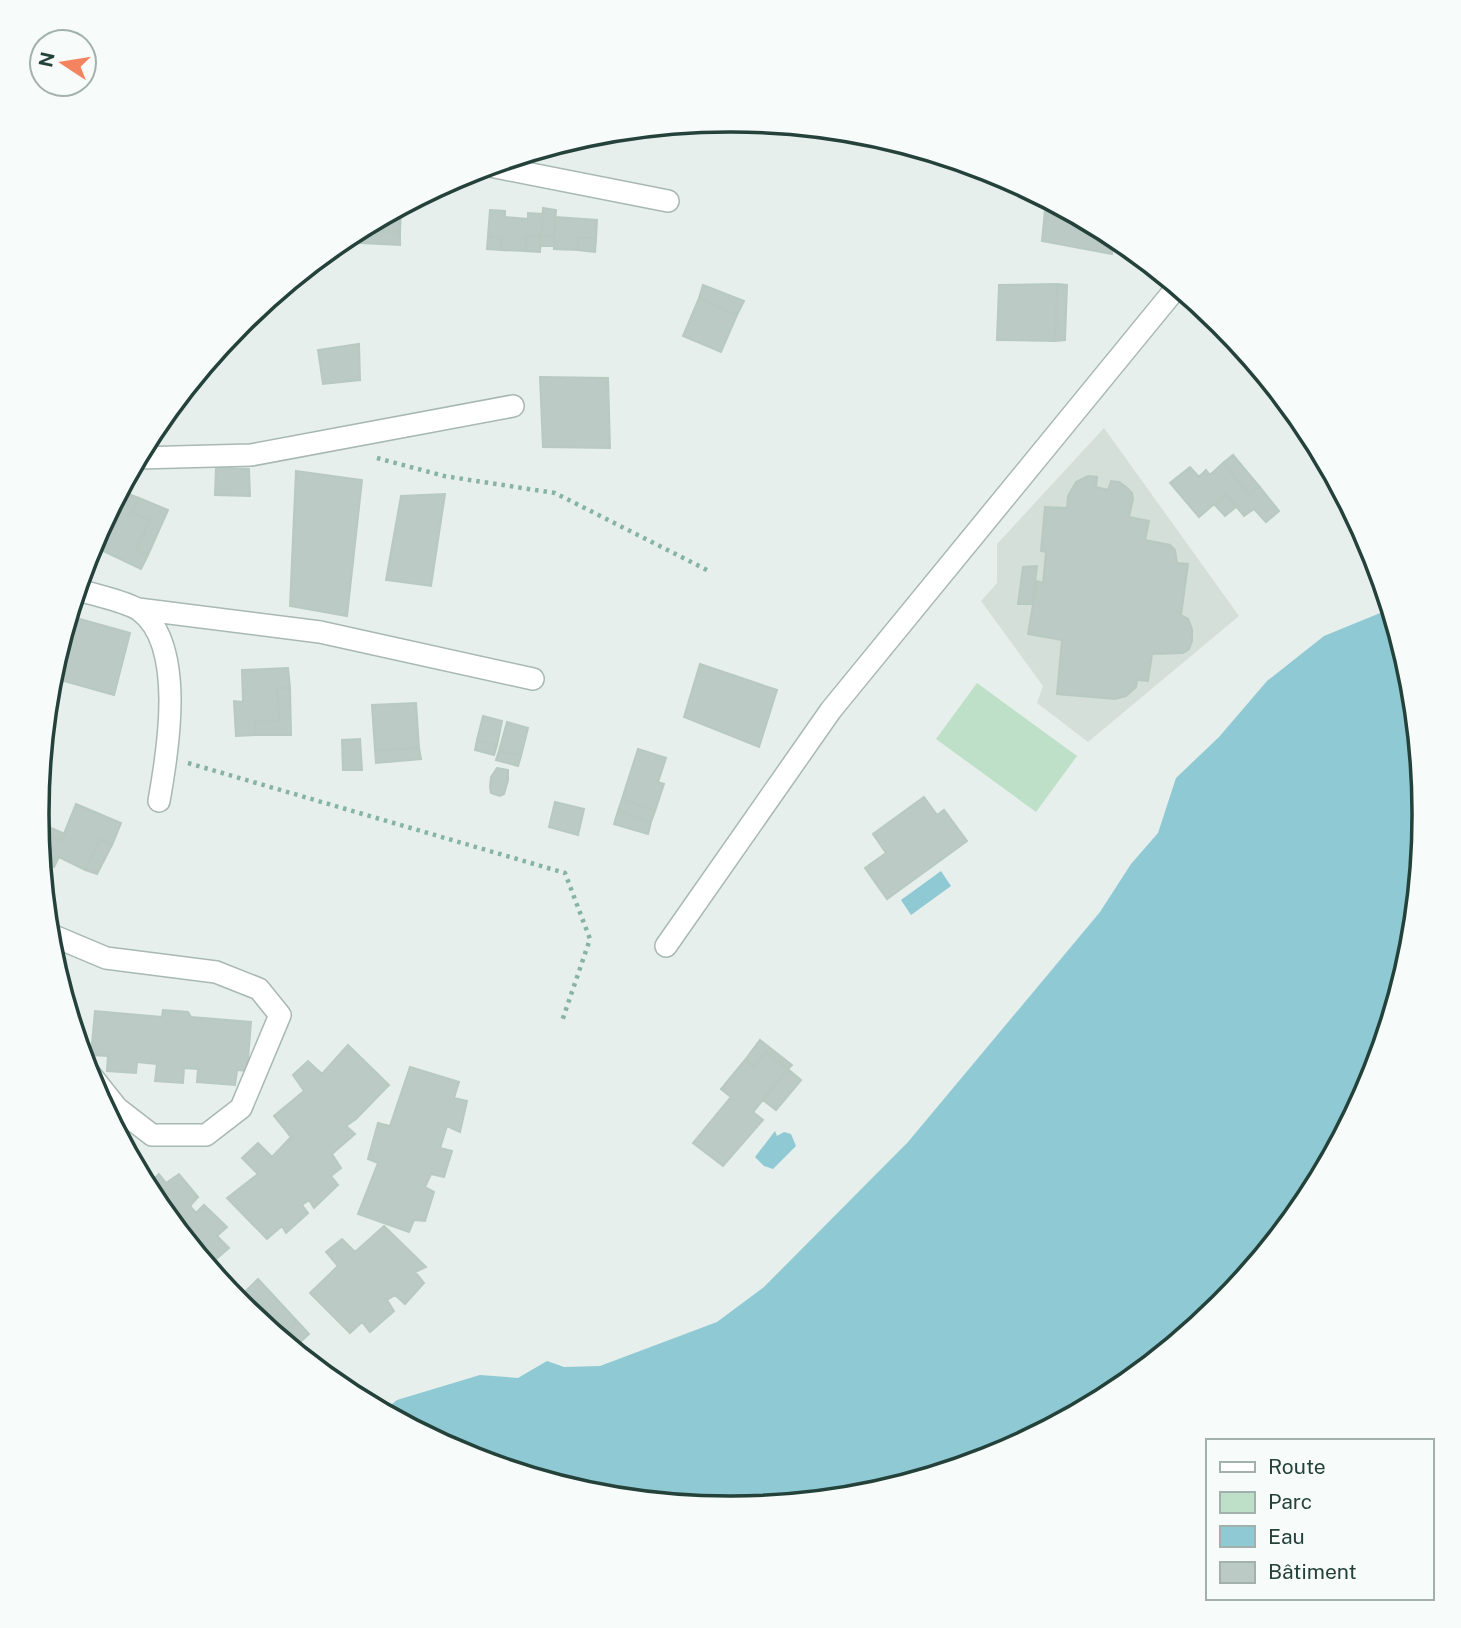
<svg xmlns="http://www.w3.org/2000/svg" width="1461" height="1628" viewBox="0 0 1461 1628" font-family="'Public Sans',sans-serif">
<rect width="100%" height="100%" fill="#e6efeb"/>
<!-- built -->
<path fill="#d4dfda" d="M1104,428L1239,616L1088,742L1037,703L1043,686L981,601L997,583V544Z"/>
<!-- green -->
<path fill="#bfe0c8" d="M977,683L1077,756L1036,812L936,739Z"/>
<!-- water -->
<path fill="#8ec9d4" d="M1390,609L1411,679L1424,814L1411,950L1371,1080L1307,1200L1221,1305L1116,1391L996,1455L865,1494L730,1508L595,1494L465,1455L383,1411L397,1400L480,1375L518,1378L547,1361L564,1367L600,1366L717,1322L764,1287L908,1142L1100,912L1131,864L1158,833L1176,778L1219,737L1267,681L1324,636Z
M941,871L951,886L911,915L901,900Z
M775,1131L777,1136L784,1132L791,1134L796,1146L773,1169L764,1166L755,1157Z"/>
<!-- building -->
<path fill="#bbcac4" stroke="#b8c9c2" stroke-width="2" d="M1046,200L1114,236L1112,254L1042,241Z
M401,207L400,232L357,231Z
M543,208L556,210L554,236L541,235Z
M490,210L505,211V217L528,219V213L543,214L541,237L526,236L525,251L501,250V238L488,236Z
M555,217L597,220L596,239L579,237L578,250L554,249Z
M357,231L400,232V245L339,242Z
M541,235L554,236V246H540Z
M488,236L501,238V250L487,249Z
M526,236L541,237L540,252L525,251Z
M579,237L596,239L595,252L578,250Z
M1057,284L1055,341L997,340L999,285Z
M1057,284L1067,285L1065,340L1055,341Z
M703,285L744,301L737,315L699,298Z
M699,298L737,315L721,352L683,336Z
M359,344L360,380L323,384L318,350Z
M540,377L608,378L610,448L543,447Z
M1233,455L1259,486L1249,494L1223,463Z
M1223,463L1249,494L1259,486L1279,511L1266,522L1254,509L1244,516L1226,494L1199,517L1170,483L1190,467L1199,477L1206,470L1210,475Z
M216,468L249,469L250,496L215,495Z
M296,471L362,480L347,616L290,606Z
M1088,476L1097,477L1096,487L1108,490L1111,481L1119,482L1126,487L1132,493L1133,499L1129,517L1149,521L1145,540L1170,545L1175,550L1177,563L1188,564L1181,615L1188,619L1192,629V641L1189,649L1183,653L1152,654L1148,681L1137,680L1136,687L1126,696L1115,699L1057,694L1062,640L1028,634L1037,581L1043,583L1046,552L1041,551L1045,507L1067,508L1068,496L1076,482Z
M121,491L139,498L131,513L150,520L136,550L148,555L141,569L97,548Z
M445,494L431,586L386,580L401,496Z
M1226,494L1236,507L1225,516L1214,504Z
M139,498L168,510L148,555L136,550L150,520L131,513Z
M1037,566L1032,604H1018L1023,567Z
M69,616L130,633L114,695L50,677Z
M700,664L777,690L759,747L684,717Z
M288,668L290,688H277L279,721L255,722L256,735L236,736L234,701L243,702L242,670Z
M277,688H290L291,735H256L255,722L279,721Z
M416,703L419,748L375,750L372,705Z
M483,716L502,721L497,745L477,740Z
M507,722L528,728L521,756L499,751Z
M360,739L362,770H343L342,740Z
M477,740L497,745L494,755L475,750Z
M419,748L421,759L376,763L375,750Z
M638,749L666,758L658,782L664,784L655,811L622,799Z
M499,751L521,756L518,766L496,760Z
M497,768L508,770V780L504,794L500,796L491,793L490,787L491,777Z
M924,797L937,815L944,810L967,841L887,899L865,868L886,853L873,834Z
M622,799L655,811L651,822L618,811Z
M555,802L584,809L578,835L549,827Z
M76,804L121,823L112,845L100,839L85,870L59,857L54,867L41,861L38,831L61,841Z
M618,811L651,822L648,834L614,824Z
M37,822L65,834L61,841L38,831Z
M100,839L112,845L97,874L85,870Z
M163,1010L188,1012L191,1017L251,1022L247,1071L237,1070L235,1085L197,1082L198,1069L184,1068L183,1083L155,1081L157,1064L137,1062L136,1073L107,1071L108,1056L91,1055L95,1011L162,1017Z
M760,1040L792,1065L788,1069L766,1052L754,1067L745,1060Z
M348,1045L389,1085L356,1119L346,1126L355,1134L332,1154L341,1168L331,1176L338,1185L314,1208L309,1200L302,1205L308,1213L286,1233L282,1226L267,1239L227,1198L258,1174L242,1158L258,1143L272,1157L291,1137L274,1116L304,1091L293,1075L308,1061L322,1074Z
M766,1052L788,1069L753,1112L763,1120L723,1166L693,1143L731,1097L721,1089L745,1060L754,1067Z
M410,1067L459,1082L454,1098L467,1101L460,1132L447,1126L440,1148L452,1151L444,1177L431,1174L425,1187L434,1192L425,1221L414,1220L409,1232L358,1214L378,1163L368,1159L378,1123L390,1126Z
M788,1069L801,1080L776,1110L763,1100Z
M159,1174L166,1183L179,1174L198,1197L190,1206L196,1213L204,1205L227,1227L217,1236L229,1248L208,1266L153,1199L146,1186Z
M384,1226L426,1267L415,1272L424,1283L405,1304L395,1295L387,1300L394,1311L370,1332L362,1322L350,1333L310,1293L338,1266L326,1252L342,1239L355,1252Z
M258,1279L297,1321L285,1332L294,1342L290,1346L251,1314L257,1308L244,1293Z
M241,1290L257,1308L251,1314L234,1297Z
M297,1321L309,1334L297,1345L285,1332Z"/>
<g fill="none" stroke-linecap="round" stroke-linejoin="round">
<!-- minor casing -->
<g stroke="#a8b8b2" stroke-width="24">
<path id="minor" d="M490,166L668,201
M138,458L251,455L513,406
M77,590C90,593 129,603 139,610C186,644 168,751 159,801
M138,609L320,632L533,679
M49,934L106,958L216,972L259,989L280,1015L241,1108L206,1135H152L117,1108L86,1069
M666,946L831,710L1177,287"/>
</g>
<!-- path -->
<path stroke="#86b3a5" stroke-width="4.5" stroke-dasharray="3.5 5" stroke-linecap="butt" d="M377,458L444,476L555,493L707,570
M188,763L565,873L590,939L562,1021"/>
<!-- minor -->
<use href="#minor" stroke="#fff" stroke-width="21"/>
</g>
<!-- crop -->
<path d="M0 0H1461V1628H0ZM730 132H731A681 681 0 0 1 1412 813V815A681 681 0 0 1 731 1496H730A681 681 0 0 1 49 815V813A681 681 0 0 1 730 132Z" fill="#f7fbf9" fill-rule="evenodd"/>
<path fill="none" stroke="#24423a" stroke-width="3.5" d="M730 132H731A681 681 0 0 1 1412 813V815A681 681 0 0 1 731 1496H730A681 681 0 0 1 49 815V813A681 681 0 0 1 730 132Z"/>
<!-- legend -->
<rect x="1206" y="1439" width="228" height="161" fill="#f7fbf9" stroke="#a3b1ad" stroke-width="2"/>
<rect x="1220" y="1462" width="35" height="10" fill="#ffffff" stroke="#a3b1ad" stroke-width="2"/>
<text x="1268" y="1474" font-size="21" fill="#24423a">Route</text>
<rect x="1220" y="1492" width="35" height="21" fill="#bfe0c8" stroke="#a3b1ad" stroke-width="2"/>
<text x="1268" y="1509" font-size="21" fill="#24423a">Parc</text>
<rect x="1220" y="1526" width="35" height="21" fill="#8ec9d4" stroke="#a3b1ad" stroke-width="2"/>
<text x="1268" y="1544" font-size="21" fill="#24423a">Eau</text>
<rect x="1220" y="1562" width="35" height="21" fill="#bbcac4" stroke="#a3b1ad" stroke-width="2"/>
<text x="1268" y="1579" font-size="21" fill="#24423a">Bâtiment</text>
<!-- north arrow -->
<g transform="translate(63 63) rotate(282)"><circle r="33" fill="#f7fbf9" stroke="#a3b1ad" stroke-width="2"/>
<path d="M0-5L12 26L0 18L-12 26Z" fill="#f4845f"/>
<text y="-10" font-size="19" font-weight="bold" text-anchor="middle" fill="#24423a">N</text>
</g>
</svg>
